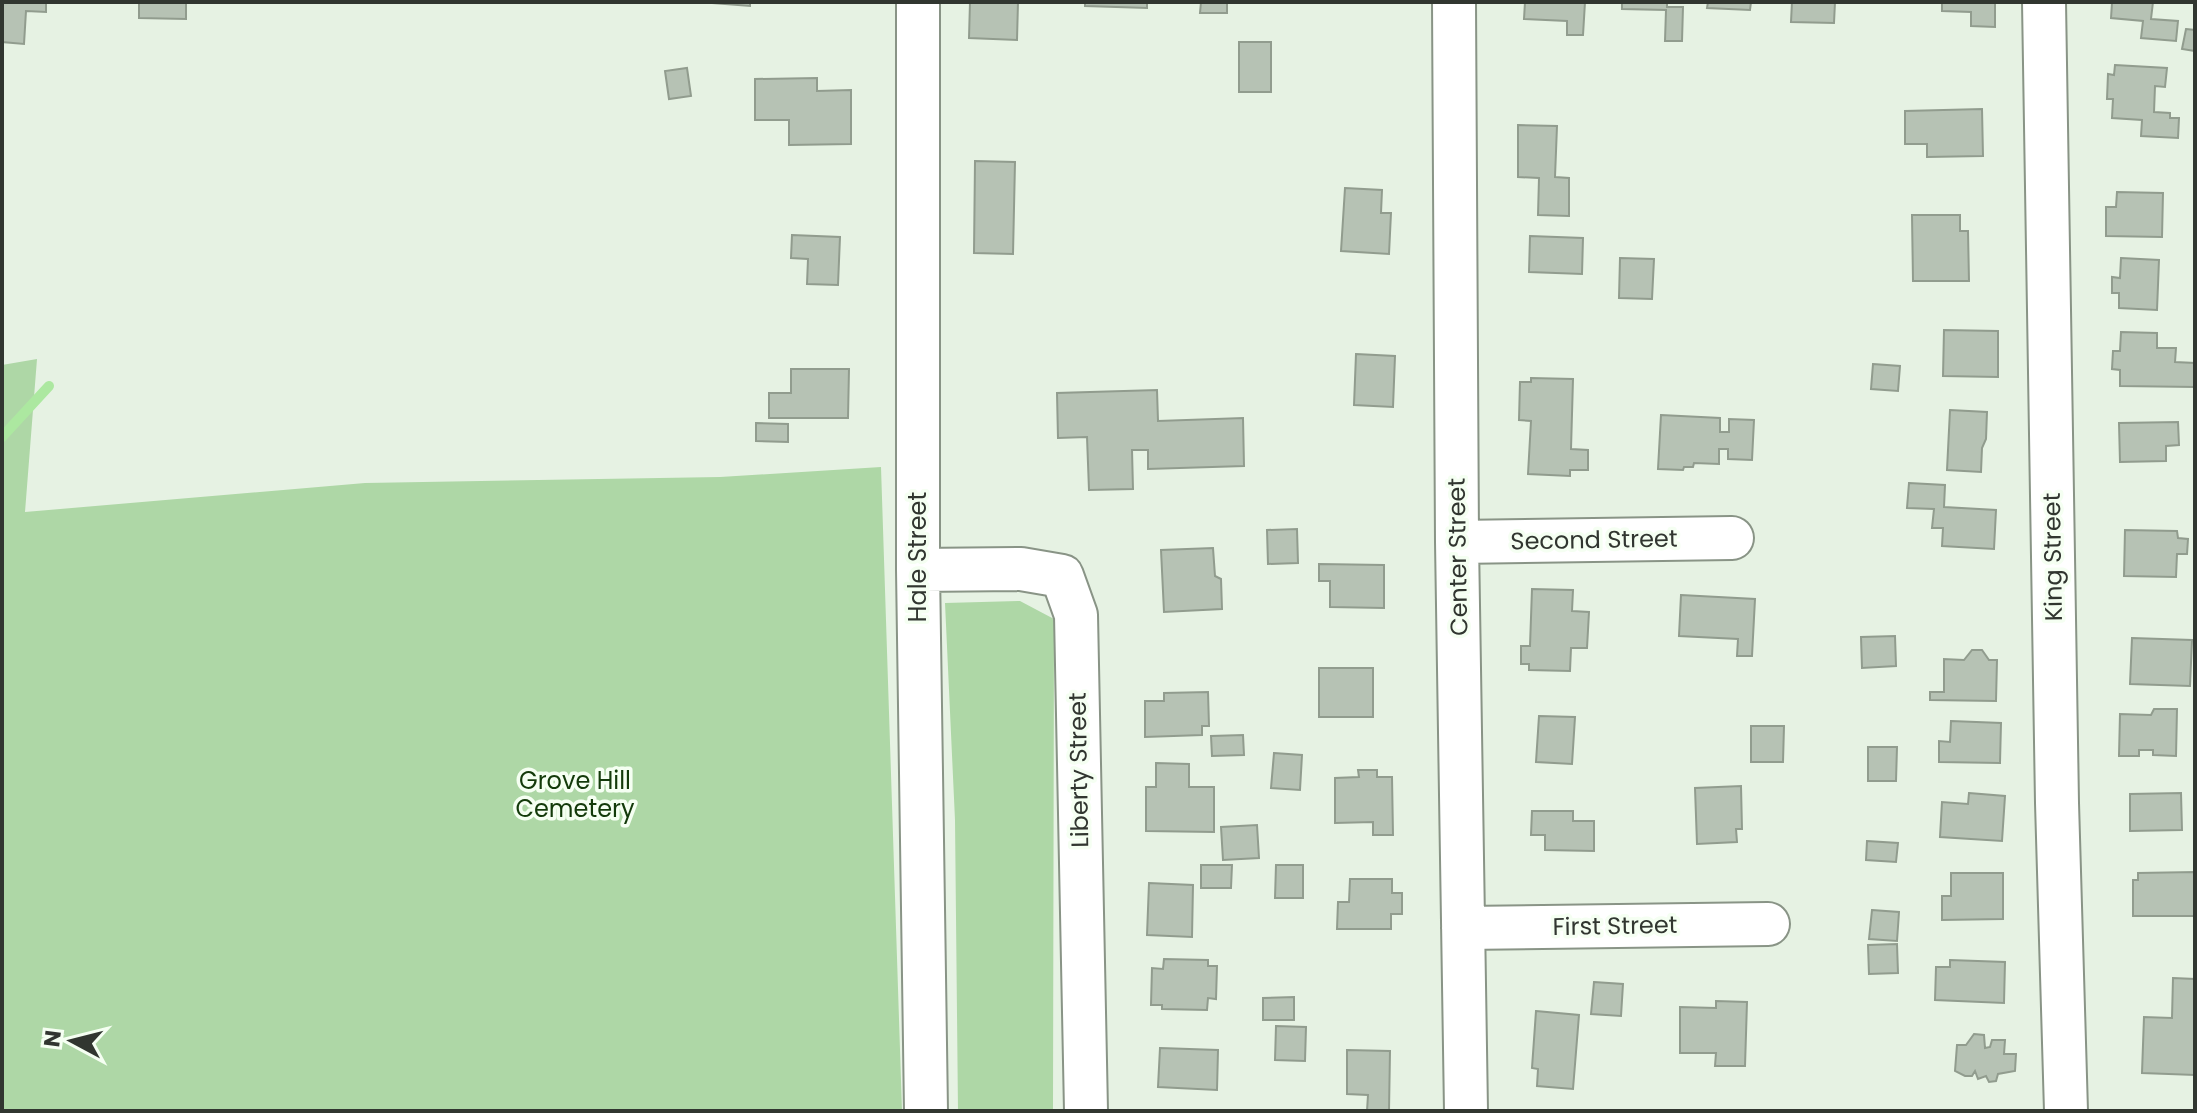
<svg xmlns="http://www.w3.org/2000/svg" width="2197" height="1113" viewBox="0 0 2197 1113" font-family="Poppins,sans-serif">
<rect width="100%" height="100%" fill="#e6f2e3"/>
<!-- green -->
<path fill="#aed7a6" d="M37,359L25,512L365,483L720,477L881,467L902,1111H2V365Z
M1020,601L1054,619L1053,1111H958L955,820L945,603Z"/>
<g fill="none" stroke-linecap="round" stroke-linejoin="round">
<!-- stream -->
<path stroke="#ace8a0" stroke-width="10" d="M2,437L49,386"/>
</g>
<!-- building -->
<path fill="#b6c2b4" stroke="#919c8e" stroke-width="2" d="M3,2H46V12L26,11L24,44L2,42Z
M139,2H186V19L139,18Z
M699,2H750V6Z
M970,2H1018L1017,40L969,38Z
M1085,2H1147V8L1085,6Z
M1201,2H1227V13H1200Z
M1525,2H1585L1583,35H1567V21L1524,19Z
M1622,2H1667V7H1683L1682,41H1665L1666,10L1622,9Z
M1708,2H1751L1750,10L1707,8Z
M1792,2H1835L1834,23L1791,22Z
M1942,2H1995V27L1971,26V12L1942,11Z
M2106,2H2153L2151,19L2178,21L2176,41L2141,38L2143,21L2111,18L2112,3Z
M2186,29L2195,30V51L2182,49Z
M1239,42H1271V92H1239Z
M2115,65L2167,68L2165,87L2155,86L2154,112L2170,113V118H2179L2178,138L2141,136L2142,120L2112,118L2113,99H2107L2108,74L2114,75Z
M687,68L691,96L669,99L665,71Z
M817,78V91L851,90V144L789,145V120H755V79Z
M1982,109L1983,156L1927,157V144H1905V111Z
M1518,125L1557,126L1555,177L1569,178V216L1538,215L1539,178L1518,177Z
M975,161L1015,162L1013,254L974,253Z
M1345,188L1382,190L1381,213H1391L1389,254L1341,251Z
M2117,192L2163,193L2162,237L2106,236V207H2116Z
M1912,215H1960V231H1968L1969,281H1913Z
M792,235L840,237L838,285L807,284L808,259L791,258Z
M1530,236L1583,238L1582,274L1529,272Z
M1620,258L1654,259L1652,299L1619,298Z
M2121,258L2159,260L2157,310L2119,308V293H2112V277L2120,278Z
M1944,330L1998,331V377L1943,376Z
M2121,332L2157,333V348H2176L2175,362L2195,363V387L2120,386V370L2112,369L2113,351H2120Z
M1356,354L1395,356L1393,407L1354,405Z
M1873,364L1900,366L1898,391L1871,389Z
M791,369H849L848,418H769V393H791Z
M1531,378L1573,379L1571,449L1588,450V470H1570V476L1528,474L1531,421L1519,420L1520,382H1531Z
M1157,390L1158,421L1243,418L1244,466L1148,469V450H1132L1133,489L1089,490L1087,437L1058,438L1057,393Z
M1950,410L1987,412L1986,439L1982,448L1981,472L1947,470Z
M1661,415L1720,418V432H1729V419L1754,420L1752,460L1728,459V449H1719V464L1694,463L1693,467H1684L1683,470L1658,469Z
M2178,422L2179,445L2166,446V461L2120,462L2119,423Z
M756,423L788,424V442L756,441Z
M1909,483L1945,485L1944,507L1996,510L1994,549L1942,546L1943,528H1932L1934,509L1907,508Z
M1297,529L1298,563L1268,564L1267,530Z
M2125,530L2177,531L2178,538L2188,539L2187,554H2177L2176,577L2124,576Z
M1213,548L1215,576L1221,579L1222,609L1164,612L1161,550Z
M1319,564L1384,565V608L1330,607V581H1319Z
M1532,589L1573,590L1572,611L1589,612L1587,648H1571L1570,671L1529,670V664H1521V646H1530Z
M1681,595L1755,599L1752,656H1737L1738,639L1679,636Z
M1895,636L1896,666L1862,668L1861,637Z
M2132,638L2192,640L2190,686L2130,684Z
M1972,650H1982L1989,660H1997L1996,701L1930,700V692H1944V659L1964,660Z
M1319,668H1373V717H1319Z
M1208,692L1209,726H1202V735L1145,737V701H1164V693Z
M2154,709H2177L2176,756L2153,755V750H2139V756H2119L2120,714L2151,715Z
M1539,716L1575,717L1572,764L1536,762Z
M1951,721L2001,723L2000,763L1939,762V741L1950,742Z
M1751,726H1784L1783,762H1751Z
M1243,735L1244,755L1212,756L1211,736Z
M1868,747H1897L1896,781H1868Z
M1274,753L1302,755L1300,790L1271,788Z
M1156,763L1189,764V787H1214V832L1146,831V787H1156Z
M1358,770H1377V777H1392L1393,835H1373V822L1335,823V778L1359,777Z
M1741,786L1742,829H1736L1737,842L1697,844L1695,788Z
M1969,793L2005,796L2002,841L1940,837L1942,802L1968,804Z
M2181,793L2182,830L2130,831V794Z
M1532,811H1573V821H1594V851L1545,850V835H1531Z
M1257,825L1259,858L1223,860L1221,827Z
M1867,841L1898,843L1896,862L1866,860Z
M1201,865H1232L1231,888H1201Z
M1276,865H1303V898H1275Z
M2195,872V916H2133V880H2138V873Z
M1951,873H2003V919L1942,920V896H1951Z
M1350,879H1392V893H1402V914H1391V929H1337L1338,902H1349Z
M1149,883L1193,885L1192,937L1147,935Z
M1872,910L1899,912L1897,941L1869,939Z
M1897,944L1898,973L1869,974L1868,945Z
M1164,959L1208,960V966H1217L1216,999L1208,998L1207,1010L1162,1009V1005H1151L1152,968L1163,969Z
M1950,960L2005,962L2004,1003L1935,1000L1936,967H1950Z
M2173,978L2195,979V1075L2142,1073L2144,1017L2172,1018Z
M1594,982L1623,984L1621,1016L1591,1014Z
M1294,997V1020H1263V998Z
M1716,1001L1747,1002L1745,1066H1715L1716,1053H1680V1007L1716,1008Z
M1536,1011L1579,1015L1573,1089L1537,1086L1538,1069L1532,1068Z
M1276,1026L1306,1027L1305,1061L1275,1060Z
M1974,1034L1984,1035L1985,1048L1990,1047L1992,1040H2005L2004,1054H2016L2015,1071L1998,1074L1996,1081L1989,1082L1986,1076L1978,1079L1975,1071L1972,1076H1965L1955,1071L1957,1045H1966Z
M1160,1048L1218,1050L1217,1090L1158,1087Z
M1347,1050L1390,1051L1389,1111H1367L1368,1095L1347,1094Z"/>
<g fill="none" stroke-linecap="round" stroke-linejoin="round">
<!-- minor casing -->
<g stroke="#899486" stroke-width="46">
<path id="minor" d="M918,2V570L926,1111
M1454,2L1457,542L1466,1111
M2044,2L2057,803L2066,1111
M1457,542L1732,538
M918,570L1021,569L1062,576L1076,615L1086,1111
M1463,928L1768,924"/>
</g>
<!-- minor -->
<use href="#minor" stroke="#fff" stroke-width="42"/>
</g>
<g text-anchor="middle" stroke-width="7" stroke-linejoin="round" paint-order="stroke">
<!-- street labels -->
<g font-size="24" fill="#313630" stroke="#f5fff2">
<text transform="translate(1594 540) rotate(-1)" y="8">Second Street</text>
<text transform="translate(918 557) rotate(-90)" y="8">Hale Street</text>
<text transform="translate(1458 557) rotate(-91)" y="8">Center Street</text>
<text transform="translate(2053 557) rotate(-91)" y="8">King Street</text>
<text transform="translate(1079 770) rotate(-91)" y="8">Liberty Street</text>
<text transform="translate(1615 926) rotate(-1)" y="8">First Street</text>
</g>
<!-- park labels -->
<g font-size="24" fill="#133a0a" stroke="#f5fff2">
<text x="575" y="789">Grove Hill<tspan x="575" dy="28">Cemetery</tspan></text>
</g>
</g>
<!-- border -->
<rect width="2197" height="1113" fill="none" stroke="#313630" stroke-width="8"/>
<!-- north arrow -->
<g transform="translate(72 1041) rotate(277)" stroke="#f5fff2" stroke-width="6" paint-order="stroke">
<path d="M0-6L14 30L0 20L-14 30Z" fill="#313630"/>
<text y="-12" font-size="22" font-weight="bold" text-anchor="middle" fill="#313630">N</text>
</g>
</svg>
